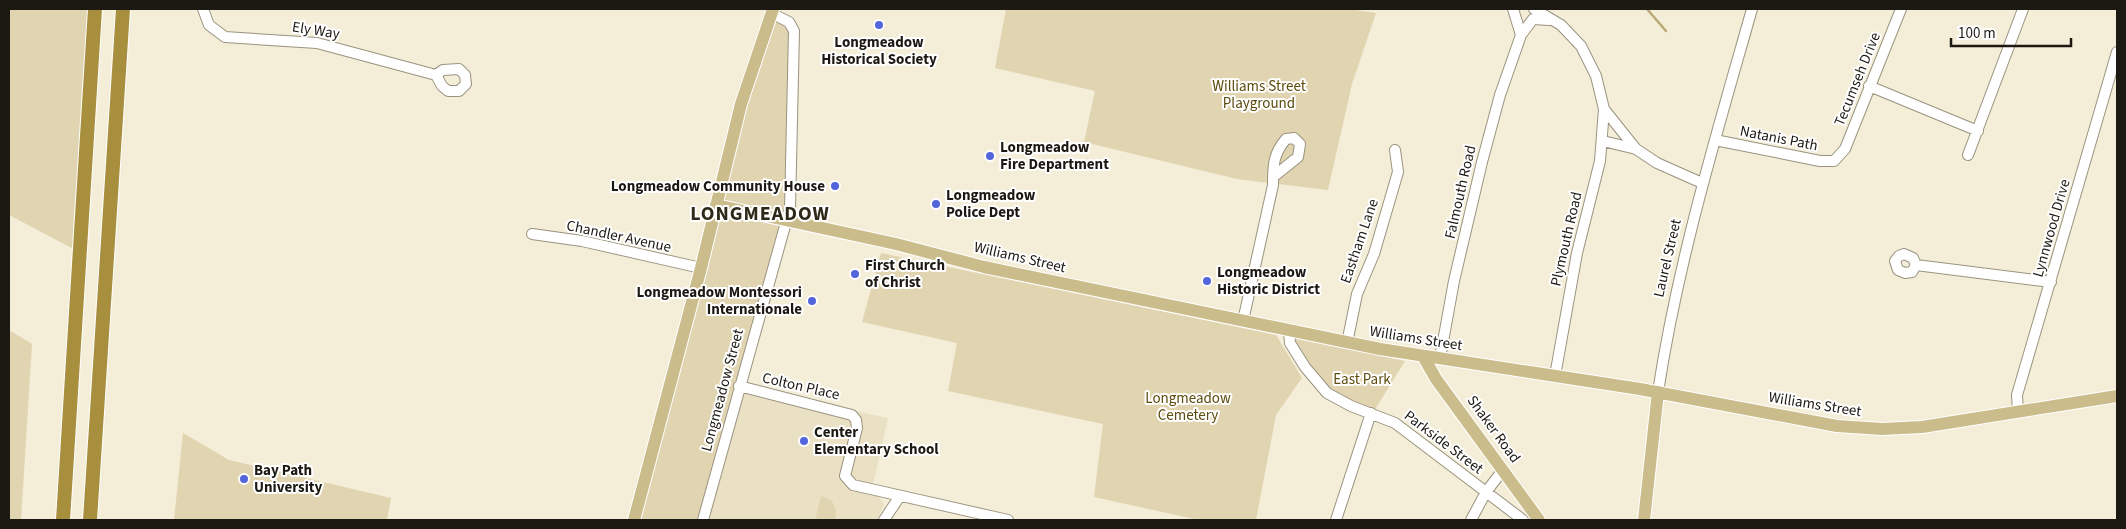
<svg xmlns="http://www.w3.org/2000/svg" width="2126" height="529" viewBox="0 0 2126 529" font-family="'Source Sans 3',sans-serif">
<rect width="100%" height="100%" fill="#f4edd7"/>
<!-- built -->
<path fill="#eae1c4" d="M739,386L888,418L871,494L880,498L884,505L877,520H703Z"/>
<!-- green -->
<path fill="#e0d4b1" d="M9,9H99L85,255L9,215Z
M1006,9H1348L1376,13L1352,84L1328,190L1237,179L1084,142L1095,91L995,68Z
M771,13L789,22L791,191L703,520H634Z
M881,253L1276,335L1302,378L1276,415L1256,520H1199L1094,497L1103,424L948,391L957,343L862,322Z
M9,330L32,344L21,520H9Z
M1296,339L1405,361L1374,411L1346,401L1325,387L1294,343Z
M183,433L229,460L391,498L387,520H174Z
M821,496L832,501L836,511L835,520H815Z"/>
<g fill="none" stroke-linecap="round" stroke-linejoin="round">
<!-- stream -->
<path stroke="#b9a977" stroke-width="2.5" d="M1647,9L1666,31"/>
<!-- minor casing -->
<g stroke="#9a937f" stroke-width="12">
<path id="minor" d="M203,9L209,25L225,37L317,43L436,75L443,70L459,69L465,75L466,84L459,91H448L442,86L436,75
M1534,9L1561,25L1581,46L1596,76L1604,109L1636,149L1657,163L1702,183
M1521,35L1533,19L1549,20
M1869,86L1978,131
M1715,140L1820,161H1834L1845,149L1901,9
M1603,141L1636,149
M1968,155L2023,9
M532,234L582,241L701,268
M1916,265L1912,272L1905,273L1898,270L1895,261L1899,256L1904,254L1913,258L1916,265L2051,282
M1243,321L1273,185C1273,166 1273,154 1286,139L1294,138L1300,144L1298,157L1273,177
M1289,331L1290,343L1305,367L1327,393L1351,406L1395,423L1523,520
M1347,343L1357,294L1374,254L1398,172L1395,150
M1440,358L1454,281L1482,162L1500,95L1521,35L1513,9
M1555,376L1577,253L1600,161L1604,109
M739,386L852,415L856,420L857,428L845,476L853,485L1008,520
M1658,392C1678,261 1716,136 1752,9
M2018,412L2017,395L2117,52
M703,520L790,208L794,31L789,22L771,13
M884,520L900,496
M1336,520L1371,413
M1471,520L1486,492L1503,470"/>
</g>
<!-- major casing -->
<g stroke="#fff" stroke-width="14">
<path id="major" d="M716,205L896,244L984,267L1380,349L1640,389L1837,426L1882,429L1922,427L2117,396
M1423,356L1436,379L1539,520
M634,520L701,268L741,104L773,9
M1644,520L1658,392"/>
</g>
<!-- highway casing -->
<g stroke="#fff" stroke-width="16">
<path id="highway" d="M63,520L95,9
M90,520L123,9"/>
</g>
<!-- minor -->
<use href="#minor" stroke="#fff" stroke-width="10"/>
<!-- major -->
<use href="#major" stroke="#cbbc8b" stroke-width="12"/>
<!-- highway -->
<use href="#highway" stroke="#a88f3e" stroke-width="14"/>
</g>
<!-- markers -->
<g fill="#5265db" stroke="#fff" stroke-width="2">
<circle cx="879" cy="25" r="5"/>
<circle cx="990" cy="156" r="5"/>
<circle cx="835" cy="186" r="5"/>
<circle cx="936" cy="204" r="5"/>
<circle cx="855" cy="274" r="5"/>
<circle cx="1207" cy="281" r="5"/>
<circle cx="812" cy="301" r="5"/>
<circle cx="804" cy="441" r="5"/>
<circle cx="244" cy="479" r="5"/>
</g>
<g text-anchor="middle" stroke-width="4" stroke-linejoin="round" paint-order="stroke">
<!-- street labels -->
<g font-size="15" fill="#1c1912" stroke="#fff">
<text transform="translate(316 30) rotate(9)" y="5">Ely Way</text>
<text transform="translate(1857 79) rotate(-68)" y="5">Tecumseh Drive</text>
<text transform="translate(1779 138) rotate(11)" y="5">Natanis Path</text>
<text transform="translate(1460 192) rotate(-77)" y="5">Falmouth Road</text>
<text transform="translate(2051 228) rotate(-74)" y="5">Lynnwood Drive</text>
<text transform="translate(619 236) rotate(12)" y="5">Chandler Avenue</text>
<text transform="translate(1566 239) rotate(-77)" y="5">Plymouth Road</text>
<text transform="translate(1359 241) rotate(-71)" y="5">Eastham Lane</text>
<text transform="translate(1020 257) rotate(13)" y="5">Williams Street</text>
<text transform="translate(1667 258) rotate(-77)" y="5">Laurel Street</text>
<text transform="translate(1416 338) rotate(9)" y="5">Williams Street</text>
<text transform="translate(801 386) rotate(13)" y="5">Colton Place</text>
<text transform="translate(722 390) rotate(-75)" y="5">Longmeadow Street</text>
<text transform="translate(1815 404) rotate(9)" y="5">Williams Street</text>
<text transform="translate(1494 429) rotate(54)" y="5">Shaker Road</text>
<text transform="translate(1444 442) rotate(37)" y="5">Parkside Street</text>
</g>
<!-- poi labels -->
<g font-size="15" font-weight="bold" fill="#1c1912" stroke="#fff" text-anchor="start">
<text x="879" y="47" text-anchor="middle">Longmeadow<tspan x="879" dy="17">Historical Society</tspan></text>
<text x="1000" y="152">Longmeadow<tspan x="1000" dy="17">Fire Department</tspan></text>
<text x="825" y="191" text-anchor="end">Longmeadow Community House</text>
<text x="946" y="200">Longmeadow<tspan x="946" dy="17">Police Dept</tspan></text>
<text x="865" y="270">First Church<tspan x="865" dy="17">of Christ</tspan></text>
<text x="1217" y="277">Longmeadow<tspan x="1217" dy="17">Historic District</tspan></text>
<text x="802" y="297" text-anchor="end">Longmeadow Montessori<tspan x="802" dy="17">Internationale</tspan></text>
<text x="814" y="437">Center<tspan x="814" dy="17">Elementary School</tspan></text>
<text x="254" y="475">Bay Path<tspan x="254" dy="17">University</tspan></text>
</g>
<!-- park labels -->
<g font-size="15" fill="#5d4b0d" stroke="#fff">
<text x="1259" y="91">Williams Street<tspan x="1259" dy="17">Playground</tspan></text>
<text x="1362" y="384">East Park</text>
<text x="1188" y="403">Longmeadow<tspan x="1188" dy="17">Cemetery</tspan></text>
</g>
<!-- district labels -->
<g font-size="20" font-weight="bold" letter-spacing="1" fill="#2e2918" stroke="#fff">
<text x="760" y="220">LONGMEADOW</text>
</g>
</g>
<!-- border -->
<rect width="2126" height="529" fill="none" stroke="#1c1912" stroke-width="20"/>
<!-- scale -->
<path d="M1951 38v8h120v-8" fill="none" stroke="#1c1912" stroke-width="2.5"/>
<text x="1958" y="38" font-size="15" fill="#1c1912" stroke="#ffffff" stroke-width="4" paint-order="stroke">100 m</text>
</svg>
